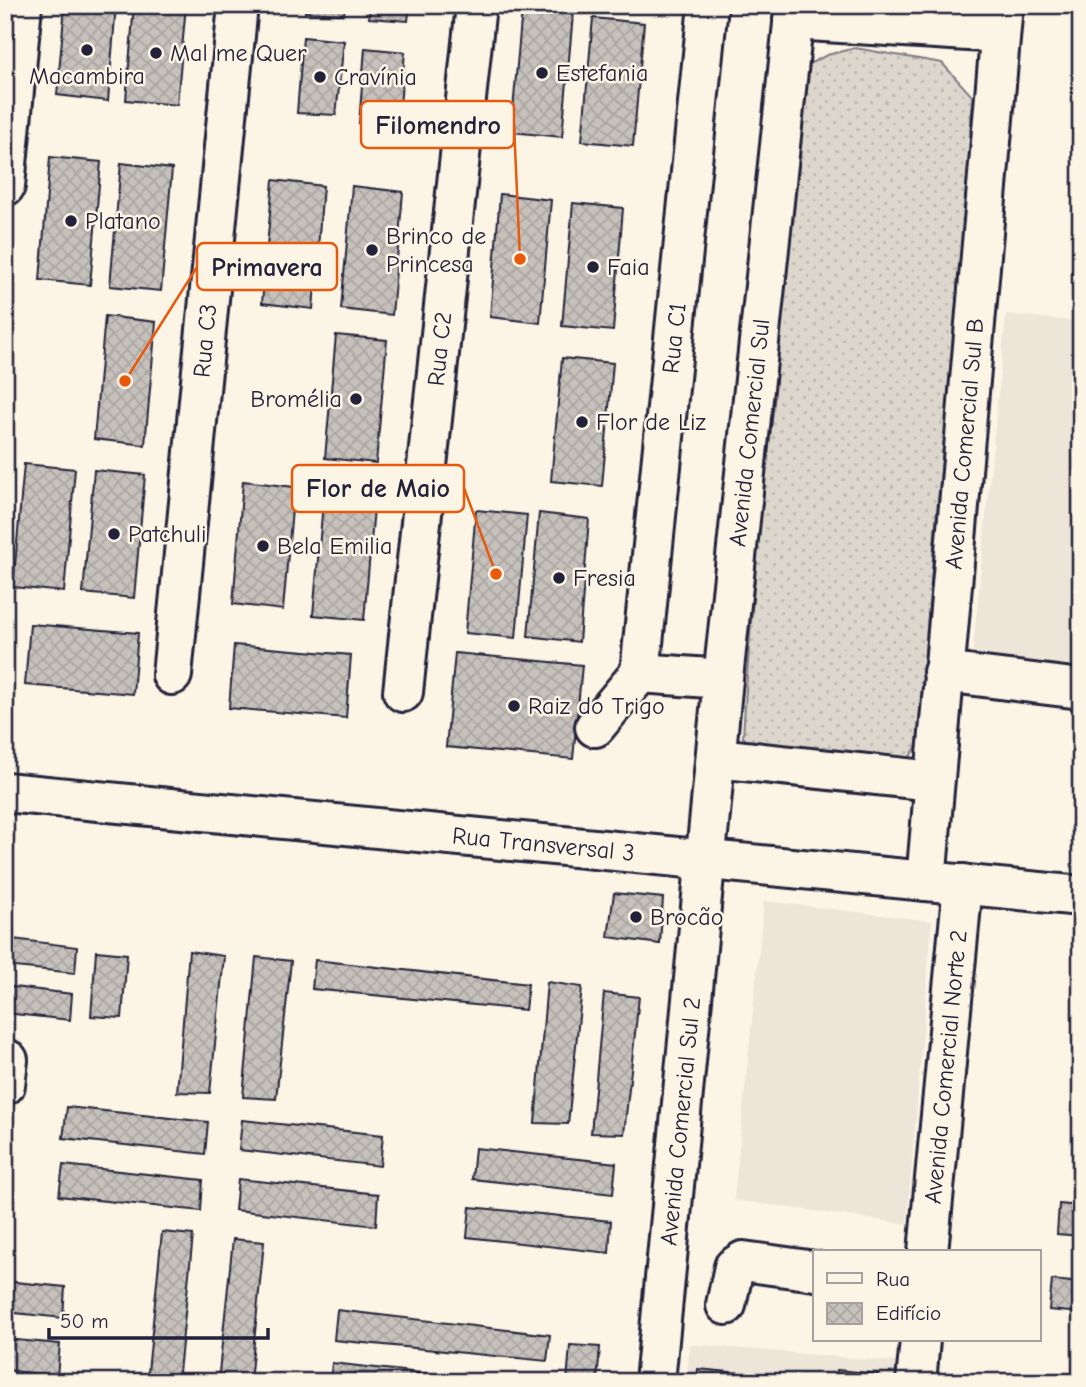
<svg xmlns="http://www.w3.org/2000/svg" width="1086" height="1387" viewBox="0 0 1086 1387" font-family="'Comic Neue',sans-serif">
<defs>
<pattern id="grass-dots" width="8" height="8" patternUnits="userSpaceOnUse" patternTransform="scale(1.75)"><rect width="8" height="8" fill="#dcd6cc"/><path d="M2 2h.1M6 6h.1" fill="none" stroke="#bcb7b0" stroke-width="1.8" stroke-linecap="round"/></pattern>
<pattern id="building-cross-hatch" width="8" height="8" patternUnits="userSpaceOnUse" patternTransform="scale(1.75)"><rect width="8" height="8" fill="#c6c1bb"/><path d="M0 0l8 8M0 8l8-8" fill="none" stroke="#aaa6a2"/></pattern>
</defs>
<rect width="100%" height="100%" fill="#fcf5e5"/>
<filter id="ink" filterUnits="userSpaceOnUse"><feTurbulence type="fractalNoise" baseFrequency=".0143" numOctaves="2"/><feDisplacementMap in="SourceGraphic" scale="14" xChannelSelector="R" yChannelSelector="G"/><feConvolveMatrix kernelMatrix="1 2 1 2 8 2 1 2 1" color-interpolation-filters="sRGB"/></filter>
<g filter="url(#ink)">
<!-- built -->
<path fill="#ece5d8" d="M1006,314L1081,322V669L972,660Z
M764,901L932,921L907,1224L734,1200Z
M690,1344L897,1362L895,1382H686Z"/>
<!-- grass -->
<path fill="url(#grass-dots)" stroke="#7f7c84" stroke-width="2" d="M855,48L942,63L972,96L968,197L937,511L917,746L902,769L763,758L743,737C750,615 762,493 773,371C782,269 789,165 809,64L827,55Z"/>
<!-- building -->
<path fill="url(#building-cross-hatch)" stroke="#22223b" stroke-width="2" d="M65,5H116L108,101L57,95Z
M134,5H186L177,105L126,100Z
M306,5H345L344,14L305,12Z
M370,5H410L408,21L369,18Z
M522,9L573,14L562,137L511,132Z
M593,18L644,23L633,146L582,141Z
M303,37L344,41L336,115L297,113Z
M365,48L405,52L398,126L359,124Z
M50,157L101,162L90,285L40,280Z
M121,163L172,169L161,291L110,286Z
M273,180L323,186L313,309L262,303Z
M352,186L403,192L392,315L341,309Z
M500,194L551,200L540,323L490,317Z
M573,203L623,208L613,331L562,326Z
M105,316L156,322L145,445L94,439Z
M336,335L387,340L376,463L325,458Z
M562,358L613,363L602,486L551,481Z
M24,464L75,469L64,592L13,587Z
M94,470L145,475L134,598L83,593Z
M243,481L294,487L283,610L233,604Z
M324,492L375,497L364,620L313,615Z
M476,510L527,515L516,638L465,633Z
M539,513L589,519L579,642L528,636Z
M30,624L138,633L133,694L25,685Z
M234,645L351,655L346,718L229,708Z
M455,653L582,665L573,759L446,747Z
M614,893L663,898L660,944L608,937Z
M5,938L77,947L75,973L5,966Z
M96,951L127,954L122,1018L91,1016Z
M189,951L224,956L210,1093L177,1092Z
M256,957L291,961L276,1099L243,1097Z
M315,960L528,984L525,1010L312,989Z
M547,982L582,987L568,1124L535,1123Z
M5,986L72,994L70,1020L5,1013Z
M604,993L639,997L624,1134L591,1133Z
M67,1107L208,1122L205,1154L63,1138Z
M242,1120L383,1135L380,1166L239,1150Z
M475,1148L616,1163L613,1194L472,1179Z
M63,1165L203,1180L201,1211L59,1196Z
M238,1179L378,1194L376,1226L235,1210Z
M1059,1204L1081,1206V1236L1057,1234Z
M470,1207L611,1221L609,1253L467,1237Z
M162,1232L193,1235L178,1382H147Z
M233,1239L264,1242L250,1382H218Z
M1052,1280L1081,1283V1313L1049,1310Z
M5,1281L65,1287L63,1318L5,1312Z
M337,1310L550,1335L547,1361L334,1340Z
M5,1339L60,1344L57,1376L5,1370Z
M570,1345L600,1347L597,1382H567Z
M332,1363L500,1382H330Z
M698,1369L815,1380V1382H697Z
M837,1370L878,1374L877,1382H836Z"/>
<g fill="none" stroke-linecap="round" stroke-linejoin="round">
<!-- minor casing -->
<g stroke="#22223b" stroke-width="44">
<g id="minor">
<path d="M708,5L640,673L723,679"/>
<path d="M793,20L1000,33"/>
<path d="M5,186L22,5"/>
<path d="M943,672L1081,689"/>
<path id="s1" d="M172,675L238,5"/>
<path id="s2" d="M403,692L476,5"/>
<path d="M595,727L640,673"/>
<path d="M716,758L934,781"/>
<path id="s3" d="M5,792L1081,896"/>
<path id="s4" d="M926,881L1003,5"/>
<path d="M5,1085L8,1060"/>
<path id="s5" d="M928,1252L963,884"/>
<path d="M726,1305L734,1267L743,1261L815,1271"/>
<path id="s6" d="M655,1382L723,679L795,5"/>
<path d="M916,1382L920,1340"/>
</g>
</g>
<!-- minor -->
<use href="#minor" stroke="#fcf5e5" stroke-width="38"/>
</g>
</g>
<!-- markers -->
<g fill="#22223b" stroke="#fcf5e5" stroke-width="2.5">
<circle cx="87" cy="50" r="7"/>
<circle cx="156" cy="53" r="7"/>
<circle cx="542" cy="73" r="7"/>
<circle cx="320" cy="77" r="7"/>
<circle cx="71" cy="221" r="7"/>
<circle cx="372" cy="250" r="7"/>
<circle cx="593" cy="267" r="7"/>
<circle cx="356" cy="399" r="7"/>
<circle cx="582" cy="422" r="7"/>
<circle cx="114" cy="534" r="7"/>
<circle cx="263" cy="546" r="7"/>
<circle cx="559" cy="578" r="7"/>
<circle cx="514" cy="706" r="7"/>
<circle cx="636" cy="917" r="7"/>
</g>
<g text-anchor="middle" stroke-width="5" stroke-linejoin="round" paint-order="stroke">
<!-- poi labels -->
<g font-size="24" fill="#22223b" stroke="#fcf5e5" text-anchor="start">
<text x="170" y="61">Mal me Quer</text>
<text x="556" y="81">Estefania</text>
<text x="87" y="84" text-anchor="middle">Macambira</text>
<text x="334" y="85">Cravínia</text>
<text x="85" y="229">Platano</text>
<text x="386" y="244">Brinco de<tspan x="386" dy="28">Princesa</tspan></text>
<text x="607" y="275">Faia</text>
<text x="342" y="407" text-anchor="end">Bromélia</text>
<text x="596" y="430">Flor de Liz</text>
<text x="128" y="542">Patchuli</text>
<text x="277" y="554">Bela Emilia</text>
<text x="573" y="586">Fresia</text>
<text x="528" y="714">Raiz do Trigo</text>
<text x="650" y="925">Brocão</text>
</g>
<!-- street labels -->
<g font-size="24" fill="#22223b" stroke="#fcf5e5">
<text transform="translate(674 338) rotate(-84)" y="8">Rua C1</text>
<text dy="8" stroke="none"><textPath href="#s1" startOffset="336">Rua C3</textPath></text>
<text dy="8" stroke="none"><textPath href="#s2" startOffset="345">Rua C2</textPath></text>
<text dy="8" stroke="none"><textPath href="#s6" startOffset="954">Avenida Comercial Sul</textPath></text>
<text dy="8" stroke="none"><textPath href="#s4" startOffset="439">Avenida Comercial Sul B</textPath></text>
<text dy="8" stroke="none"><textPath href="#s3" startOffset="541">Rua Transversal 3</textPath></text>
<text dy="8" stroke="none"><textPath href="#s5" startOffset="186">Avenida Comercial Norte 2</textPath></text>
<text dy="8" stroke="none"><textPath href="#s6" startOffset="262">Avenida Comercial Sul 2</textPath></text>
</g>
</g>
<!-- callouts -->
<path fill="none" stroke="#e8590c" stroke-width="2.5" d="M520 259L514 125M125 381L197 267M496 574L464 488"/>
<g fill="#e8590c" stroke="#fcf5e5" stroke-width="2.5">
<circle cx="520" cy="259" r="7"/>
<circle cx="125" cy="381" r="7"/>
<circle cx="496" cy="574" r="7"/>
</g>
<g fill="#fcf5e5" stroke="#e8590c" stroke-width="2.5">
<rect x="361" y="101" width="153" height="47" rx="7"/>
<rect x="197" y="243" width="140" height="47" rx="7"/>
<rect x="292" y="465" width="172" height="47" rx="7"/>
</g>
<g font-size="26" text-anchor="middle" font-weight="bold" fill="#22223b">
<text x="438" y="134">Filomendro</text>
<text x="267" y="276">Primavera</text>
<text x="378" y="497">Flor de Maio</text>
</g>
<!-- margin -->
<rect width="1086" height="1387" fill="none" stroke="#fcf5e5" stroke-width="28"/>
<rect x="14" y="14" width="1058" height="1359" fill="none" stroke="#22223b" stroke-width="2.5" filter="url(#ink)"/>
<!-- legend -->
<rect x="813" y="1250" width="228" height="91" fill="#fcf5e5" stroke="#a5a1a1" stroke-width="2"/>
<rect x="827" y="1273" width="35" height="10" fill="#fcf5e5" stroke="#a5a1a1" stroke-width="2"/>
<text x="876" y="1286" font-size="21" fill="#22223b">Rua</text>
<rect x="827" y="1303" width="35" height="21" fill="url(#building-cross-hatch)" stroke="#a5a1a1" stroke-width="2"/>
<text x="876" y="1320" font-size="21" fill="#22223b">Edifício</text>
<!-- scale -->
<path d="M49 1328v10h219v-10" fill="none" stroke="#22223b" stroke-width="3.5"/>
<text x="60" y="1328" font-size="21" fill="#22223b" stroke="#fcf5e5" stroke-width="5" paint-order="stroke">50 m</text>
</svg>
